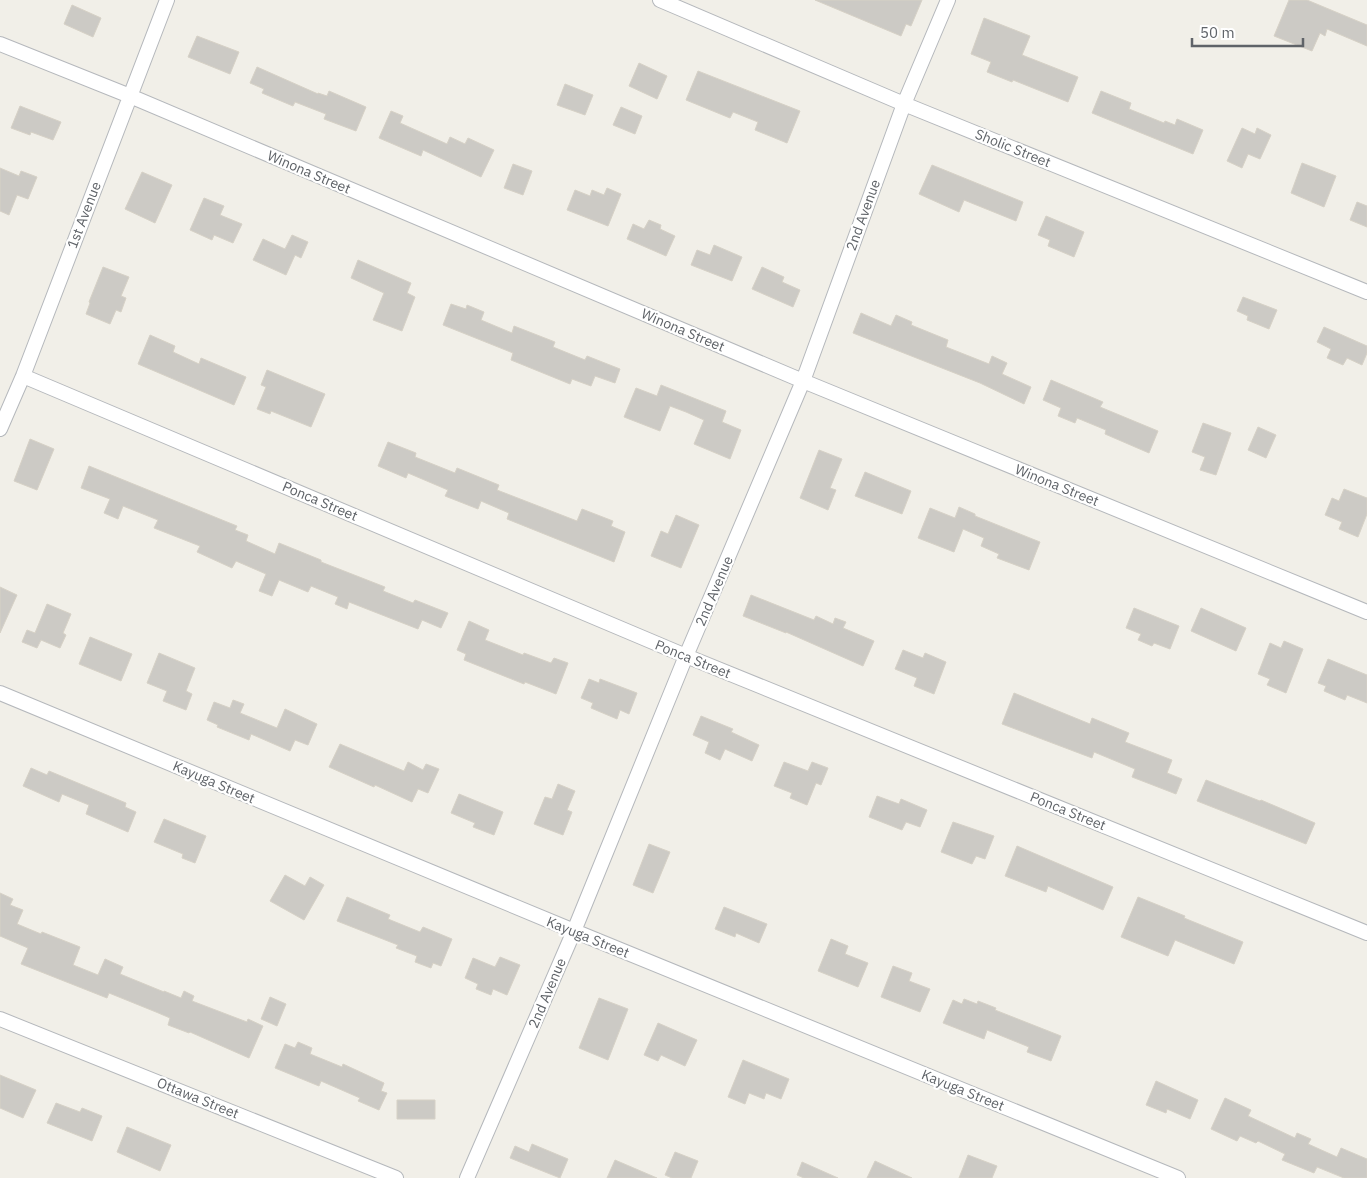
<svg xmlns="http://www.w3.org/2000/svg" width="1367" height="1178" viewBox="0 0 1367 1178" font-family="'IBM Plex Sans',sans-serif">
<rect width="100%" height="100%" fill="#f1efe8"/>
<!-- building -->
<path fill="#cccac5" stroke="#d6d1c6" d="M815,0H922L911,26L906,24L901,36Z
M1289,0H1307L1367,25V46L1327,29L1325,36L1320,33L1312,51L1274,36Z
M72,5L101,18L93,37L64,24Z
M984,18L1030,36L1022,55L1078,77L1068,102L1013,80L1012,82L987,72L991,62L971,54Z
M197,36L239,52L230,74L188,57Z
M639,63L667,76L657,99L629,86Z
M257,67L318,94V93L327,96L329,91L366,107L356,131L324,119L326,114L295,102L293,106L262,93L264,89L250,83Z
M698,71L800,111L787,143L755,130L758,122L733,112L730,118L686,100Z
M565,84L593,95L585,115L557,105Z
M1101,91L1131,103L1129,109L1164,123L1165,121L1175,125L1177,119L1203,130L1193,154L1092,113Z
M20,106L61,122L53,140L31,132L30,135L11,128Z
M621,107L642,116L635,134L613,125Z
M391,111L403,116L400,123L447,144L450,137L465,144L468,138L494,150L481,177L423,150L421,156L379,138Z
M1242,128L1255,134L1257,128L1271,135L1260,159L1248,154L1242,168L1227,161Z
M1302,163L1336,176L1324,207L1291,193Z
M513,164L532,171L523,195L504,188Z
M932,165L1023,202L1016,221L964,200L959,212L919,194Z
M0,168L19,176L21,171L37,177L28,199L17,195L9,215L0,211Z
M142,172L172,185L155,223L125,209Z
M607,188L621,194L608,226L567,210L575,190L590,196L592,190L604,195Z
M204,198L224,206L220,215L242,224L233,243L214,235L212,240L190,230Z
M1357,202L1367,206V227L1350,220Z
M1046,216L1084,232L1074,257L1048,246L1050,240L1038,235Z
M649,220L661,225L660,229L675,236L666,256L627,239L633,224L644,229Z
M292,235L308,242L301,258L295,255L286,275L253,260L263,239L285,249Z
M714,245L742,257L732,281L691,265L697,250L710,255Z
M358,260L411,283L407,293L415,297L402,331L373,320L384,293L351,278Z
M103,267L129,277L121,296L126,298L121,312L116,310L110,324L86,314L90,303L89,302Z
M762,267L784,277L782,282L800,290L793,307L752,289Z
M1243,297L1277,310L1269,329L1247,320L1248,316L1237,311Z
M451,304L466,309L467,305L484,312L481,320L512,333L514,326L555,342L553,347L585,360L587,356L620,369L615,383L595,376L591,386L572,379L570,384L511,360L513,353L443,325Z
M861,313L891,326L896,315L912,322L911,325L948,340L946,347L989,364L992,356L1007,363L1002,374L1031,387L1024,404L980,383L853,333Z
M1324,327L1367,346V353L1362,365L1347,358L1343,365L1327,358L1331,349L1317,342Z
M150,335L175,346L173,352L199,364L201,358L246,377L234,405L138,364Z
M267,370L325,394L311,427L271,411L270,414L257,409L266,387L261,385Z
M1051,380L1103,402L1100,407L1158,431L1149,453L1105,434L1106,430L1077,418L1075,423L1058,416L1061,408L1043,400Z
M661,385L726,411L722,422L741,430L730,459L694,444L704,420L686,412L670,406L660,431L624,417L636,388L657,396Z
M1203,423L1231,433L1216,475L1200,470L1205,457L1192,452Z
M1258,427L1276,435L1266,458L1248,450Z
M30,439L54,449L37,490L14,481Z
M388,442L416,453L415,457L455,473L457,468L499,485L497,490L577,521L582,509L613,521L611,526L625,532L614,562L507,519L509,513L481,501L478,509L445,496L448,490L408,473L406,478L378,466Z
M819,450L842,459L830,488L836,490L828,510L800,498Z
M89,466L237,526L235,530L248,535L246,541L275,554L279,543L321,560V562L385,587L383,591L413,603L415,600L448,613L441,628L422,620L418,629L349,602L347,609L335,604L338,597L311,586L308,592L279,580L272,596L259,591L266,574L236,561L232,568L197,552L200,546L154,528L158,520L123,506L118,519L104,513L110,499L81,488Z
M865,472L911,491L902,514L855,496Z
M1344,489L1367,498V514L1358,537L1339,529L1342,522L1325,515L1332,498L1339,501Z
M959,507L975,514V516L1040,542L1029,570L997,558L999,554L981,546L984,538L963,529L954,552L918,538L930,508L955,518Z
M676,515L699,525L681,568L651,556L661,531L668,534Z
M0,587L17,595L0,633Z
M751,595L814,620L816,616L833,624L835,618L846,622L843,628L874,641L863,666L786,632V633L743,616Z
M47,604L71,614L63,633L66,635L60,648L41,640L37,648L22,642L27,630L35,633Z
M1134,608L1179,626L1170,649L1154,643L1152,646L1138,640L1141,634L1126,628Z
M1201,608L1246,628L1236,651L1191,631Z
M469,621L489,630L485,640L523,655L524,653L551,663L554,658L568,663L556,694L525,682L524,684L464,660L466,654L457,650Z
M90,637L132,654L121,681L79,664Z
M1284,641L1303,649L1286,693L1267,685L1270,679L1258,674L1270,643L1281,648Z
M903,650L923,658L925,653L946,662L934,694L914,686L917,678L895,669Z
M159,653L195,668L186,691L192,694L186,710L163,701L167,691L147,683Z
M1328,659L1367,675V703L1347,695L1345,700L1324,691L1326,686L1318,683Z
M589,679L599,683L600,679L637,693L629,714L620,710L617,719L591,708L593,703L581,698Z
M1014,693L1090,724L1092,718L1129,733L1125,742L1172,760L1167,773L1182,779L1176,794L1132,777L1135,769L1094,752L1092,758L1002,724Z
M233,700L244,704L240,713L277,728L285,709L317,724L308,745L295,740L290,751L251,734L249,740L217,727L218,725L207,720L214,702L230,708Z
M701,716L733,729L731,732L759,745L752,761L725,749L720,760L705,753L709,742L693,735Z
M340,744L404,771L408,762L423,770L426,764L439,769L428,793L418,789L412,802L375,785L374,787L329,767Z
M784,762L808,771L812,762L828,768L821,785L816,783L807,805L790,798L792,793L774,786Z
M31,768L47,775L49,771L126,803L125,807L136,812L128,832L86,814L89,805L62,794L59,802L23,786Z
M1206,780L1260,801L1261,800L1315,823L1306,844L1197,801Z
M558,784L575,791L567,810L572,812L563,835L534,824L545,797L552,799Z
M459,794L503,812L494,835L473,827L475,823L451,813Z
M877,796L899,804L901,799L927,810L920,827L906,822L902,830L869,817Z
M164,819L206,836L195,863L182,858L183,854L154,842Z
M953,822L994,836L985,859L976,856L972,864L941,852Z
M649,844L670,852L653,893L633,885Z
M1017,846L1113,887L1103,910L1048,886L1046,892L1005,876Z
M285,875L305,886L310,877L324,885L304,920L270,901Z
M0,893L13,899L10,905L23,910L17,924L41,934L42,932L80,947L73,965L98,975L105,959L123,967L120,974L164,992V991L181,998L184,991L194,996L192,1001L247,1022L248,1019L263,1026L249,1058L190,1032L189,1033L168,1025L170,1018L156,1012L109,993L107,998L21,964L28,948L0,936Z
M347,897L390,915L388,919L420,932L423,927L452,939L441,966L433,963L431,968L415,962L417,956L396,948L398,945L337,921Z
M1138,897L1185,916L1184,918L1243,942L1234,964L1175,940L1168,956L1121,937Z
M724,907L767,924L759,943L736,933L735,937L715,929Z
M831,939L848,946L845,954L868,963L858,987L818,971Z
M500,957L520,965L507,995L493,989L491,995L476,989L478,984L465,978L473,958L495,967Z
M893,966L912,973L909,981L930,989L920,1012L881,997Z
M270,997L286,1004L277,1026L261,1019Z
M599,998L628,1009L608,1060L579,1048Z
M964,999L977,1004L978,1001L996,1008L995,1010L1061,1036L1051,1061L1027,1052L1029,1047L987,1030L984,1039L943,1023L953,1000L962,1004Z
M658,1023L697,1040L685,1066L661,1055L658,1061L644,1055Z
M298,1042L312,1048L310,1054L342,1067L343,1064L384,1083L381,1091L387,1093L379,1110L358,1101L360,1098L321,1081L319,1086L275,1068L285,1044L295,1048Z
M743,1060L789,1079L781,1099L766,1093L764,1099L749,1093L745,1104L728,1097Z
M0,1075L36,1090L23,1118L0,1108Z
M1156,1081L1198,1100L1190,1119L1167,1109L1166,1113L1146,1105Z
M1225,1098L1251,1110L1248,1116L1295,1138L1297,1133L1311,1139L1308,1144L1337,1157L1341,1148L1367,1159V1178H1344L1317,1167L1314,1173L1282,1160L1285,1154L1258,1141L1256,1143L1240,1136L1237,1141L1211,1129Z
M397,1100H435V1119H397Z
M56,1103L80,1112L82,1108L102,1116L92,1141L47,1123Z
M127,1127L171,1145L160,1171L117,1152Z
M532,1144L568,1159L560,1178L510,1158L515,1146L529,1152Z
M675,1152L698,1161L691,1178H672L665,1175Z
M968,1155L997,1166L992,1178H959Z
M615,1160L657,1178H607Z
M875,1161L912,1178H867Z
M802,1162L838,1178H804L797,1175Z"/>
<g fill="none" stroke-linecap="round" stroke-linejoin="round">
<!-- minor casing -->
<g stroke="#b5b8bc" stroke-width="16">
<path id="minor" d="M660,0L904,104L1367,292
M0,44L130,96L803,381L1367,612
M23,376L686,656L1367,933
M0,429L23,376L167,0
M0,693L574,931L1178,1178
M0,1019L396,1178
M467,1178L574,931L686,656L803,381L904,104L948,0"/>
</g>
<!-- minor -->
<use href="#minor" stroke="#fff" stroke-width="14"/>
</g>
<g text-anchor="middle" stroke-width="4.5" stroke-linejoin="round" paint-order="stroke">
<!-- street labels -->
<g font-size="14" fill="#5f6368" stroke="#fff">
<text transform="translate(1013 148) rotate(22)" y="5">Sholic Street</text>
<text transform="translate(309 172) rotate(23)" y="5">Winona Street</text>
<text transform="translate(84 215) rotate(-69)" y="5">1st Avenue</text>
<text transform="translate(863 215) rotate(-70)" y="5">2nd Avenue</text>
<text transform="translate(683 330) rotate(23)" y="5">Winona Street</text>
<text transform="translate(1057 485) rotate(22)" y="5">Winona Street</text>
<text transform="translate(320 501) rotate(23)" y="5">Ponca Street</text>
<text transform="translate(714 591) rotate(-67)" y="5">2nd Avenue</text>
<text transform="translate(693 659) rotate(22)" y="5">Ponca Street</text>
<text transform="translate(214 782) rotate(23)" y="5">Kayuga Street</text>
<text transform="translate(1068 811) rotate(22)" y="5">Ponca Street</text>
<text transform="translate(588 937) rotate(22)" y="5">Kayuga Street</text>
<text transform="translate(547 993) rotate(-67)" y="5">2nd Avenue</text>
<text transform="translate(963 1090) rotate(22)" y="5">Kayuga Street</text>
<text transform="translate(198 1098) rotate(22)" y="5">Ottawa Street</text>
</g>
</g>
<!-- scale -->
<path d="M1192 38v8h111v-8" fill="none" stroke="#5f6368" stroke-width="2.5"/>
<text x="1200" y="38" font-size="15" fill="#5f6368" stroke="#ffffff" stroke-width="4" paint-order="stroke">50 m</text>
</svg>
